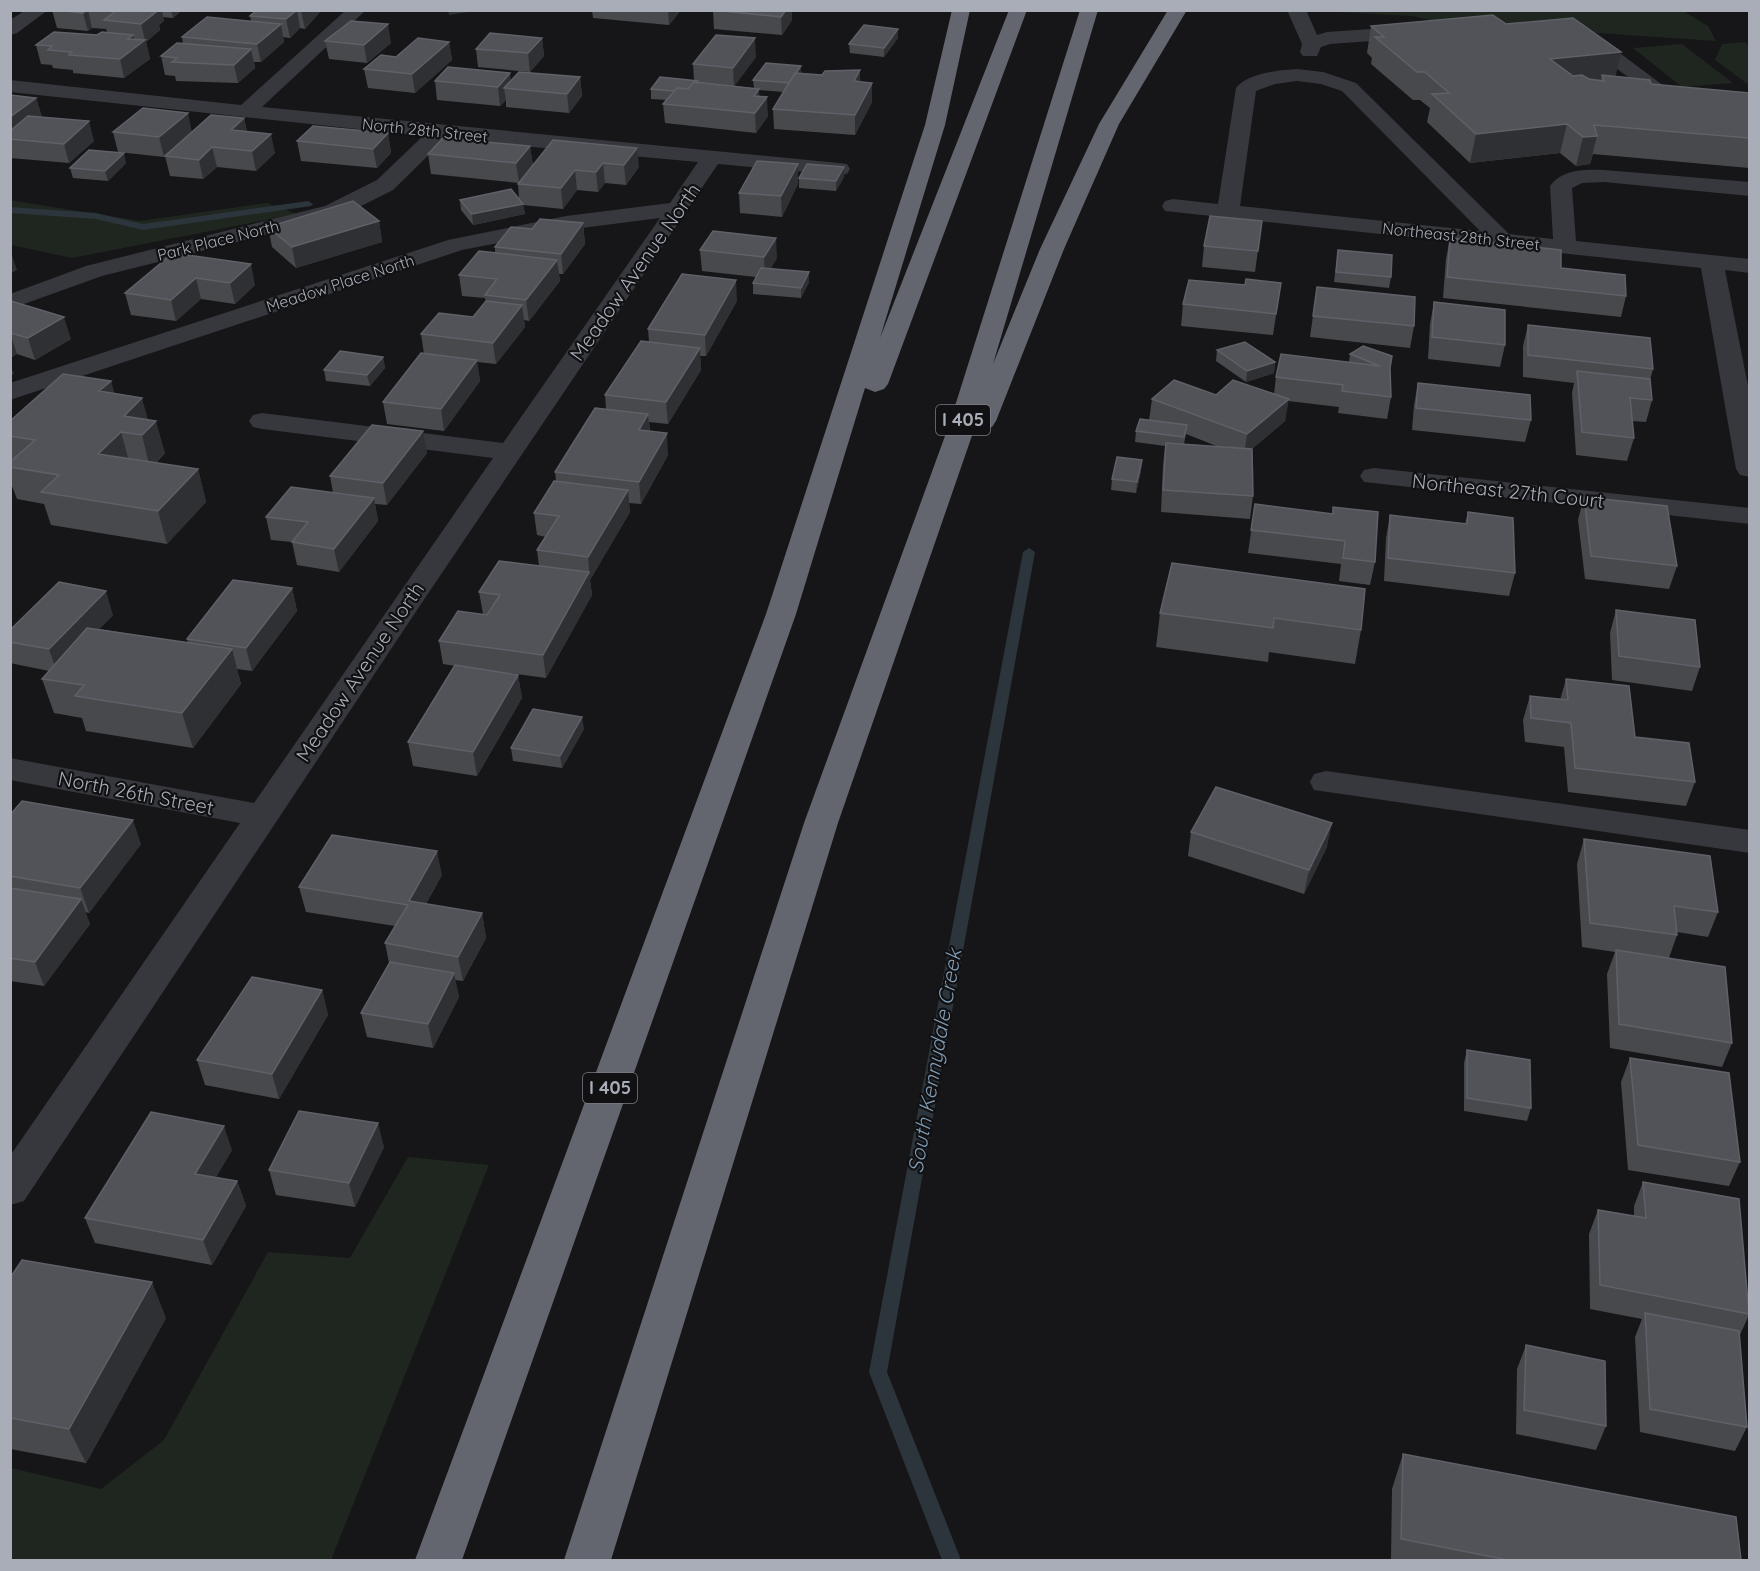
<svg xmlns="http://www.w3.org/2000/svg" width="1760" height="1571" viewBox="0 0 1760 1571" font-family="Quicksand,sans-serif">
<rect width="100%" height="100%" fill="#161618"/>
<!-- green -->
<path fill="#1e261f" d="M1319,11H1683L1708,26L1716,41L1437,22L1413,16Z
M1745,42L1749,46V85L1715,60L1722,44Z
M1682,44L1733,83L1682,87L1633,48Z
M10,200L140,221L267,203L297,214L72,258L11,245Z
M408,1157L489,1165L331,1560H11V1468L101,1489L164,1440L268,1252L350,1258Z"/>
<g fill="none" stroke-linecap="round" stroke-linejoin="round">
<!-- stream -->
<path fill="#2c353c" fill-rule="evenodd" d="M308,201L313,204L311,206L143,230L96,219L10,213V207L96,213L143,224Z
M1029,548L1035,552L887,1372L961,1560H942L869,1372L1023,552Z"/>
<!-- minor -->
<path fill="#37383d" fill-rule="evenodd" d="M26,10H48L17,33L10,35V20Z
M346,10H366L262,107L839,163L847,164L850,169L847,174L839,175L718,164L421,604L24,1201L10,1205V1156L240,823L10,780V758L254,803L493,458L262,429L253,427L249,421L253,415L262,413L503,443L660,218L566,230L462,250L10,400V383L448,240L566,216L670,203L698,162L445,139L393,190L341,216L102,276L10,309V294L86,266L325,206L377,180L423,136L10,92V80L241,105Z
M1287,10H1306L1317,35L1327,32L1414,26L1421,28L1423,32L1421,36L1414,38L1330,44L1321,47L1317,56H1303L1300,52L1302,44Z
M1579,36L1609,45L1688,104L1685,108H1671L1595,53L1572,46L1569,42L1572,38Z
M1297,69L1323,72L1356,83L1509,234L1553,239L1550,186C1562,169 1586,169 1604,170L1750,182V196L1604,182L1582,183L1572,188L1576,241L1750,259V273L1725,270L1750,396V477L1740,475L1736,469L1701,268L1165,211L1162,206L1165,201L1173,199L1218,204L1236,88C1247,73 1280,70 1297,69ZM1297,81L1321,84L1342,91L1480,231L1240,206L1256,91L1275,84Z
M1374,468L1750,508V524L1364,482L1360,476L1364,470Z
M1326,771L1750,830V853L1314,790L1310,782L1314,774Z"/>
<!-- highway -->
<path fill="#63666e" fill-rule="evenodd" d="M952,10H970L945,125L880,338L1009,10H1027L888,384L884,389L875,392L865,388L796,614L462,1560H415L766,614L925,125Z
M1080,10H1098L993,364L1040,249L1099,124L1168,10H1187L1119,124L1064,249L996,421L992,427L983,429L975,427L838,823L611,1560H564L804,823L949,425Z"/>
</g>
<!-- wall -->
<path fill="#47494d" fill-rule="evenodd" d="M52,10H182L173,18L163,17L164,21L159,25L160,30L146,42L150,59L124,78L73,73V70L53,68L52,65L41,64L36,45L97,35L107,32L106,29L92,28L88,31L57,28Z
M257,10H320V12L305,29L300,28L290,38L283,37L284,42L261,62H254L255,68L238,83L176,81L175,76L165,75L161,56L183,44L182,37L251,21L250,16Z
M592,10H681L669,25L593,18Z
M792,10V20L782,35L714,29L713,11Z
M1506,24L1615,76L1651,84L1749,93V168L1593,154L1590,164L1576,166L1560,153L1470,163L1427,122L1430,108L1420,100H1413L1371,64L1372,58L1367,53L1371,26Z
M542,38L544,56L530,72L478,67L476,49Z
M898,38L884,57L850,53L849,44Z
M325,41L391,43L367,63L329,59Z
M449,42L452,60L415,93L368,88L364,69L396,57Z
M756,57L734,86L754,88L753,80L801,74L822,75L860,70V82L872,83V102L855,135L774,129L773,109L783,92L759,90V96L768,116L756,133L665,123L663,104L667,100L651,99V89L694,80L693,64Z
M580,77L582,96L569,113L506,107V100L500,106L437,100L435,81L511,80Z
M10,95L36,98L42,117L94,141L69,163L10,158Z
M244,118L247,132L275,153L256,171L217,167L203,179L170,176L165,156L188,136L164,157L118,152L113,132H192Z
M388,133L391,153L377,168L301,161L297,141Z
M553,140L639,167L626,185L605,183L598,192L577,190L563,209L523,205L525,214L473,225L461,210L460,200L519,199L518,184L519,183L431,174L428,154L530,146L533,166Z
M126,163L108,181L73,178L70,168Z
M798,164V184L782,217L740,213L739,193Z
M844,177L836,191L799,188V178Z
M379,221L382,242L296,268L272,247L268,227Z
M1262,221L1255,272L1202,267L1204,246Z
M583,223L585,244L563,274H559L560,281L529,321L524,320L525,327L496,364L477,362L480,381L444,431L387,424L383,402L424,354L421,334L473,317L486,302L485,298L462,296L459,275L495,253V247L532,229Z
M1450,238L1626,296L1621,317L1443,298L1446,259Z
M700,250L777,258L771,268L809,282L801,298L753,294V283L756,277L702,271Z
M1338,250L1391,277L1389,288L1334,282Z
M173,253L255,285L235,304L201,299L176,321L131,315L125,293Z
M1281,283L1273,335L1181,326L1183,304L1245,285Z
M1317,287L1414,326L1410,348L1310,337Z
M10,301L71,339L35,360L17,354L10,358Z
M737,301L706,356H700L701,370L668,424L649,422L650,431L668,455L641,504L629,503L630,512L590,580L592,595L546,678L509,673L518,675L522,698L477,776L413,766L408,742L455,666L443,664L439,641L483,614L479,592L539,566L537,550L546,537L537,535L534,513L556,481L555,472L606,409L605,395L649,342L648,329Z
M1434,302L1505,345L1500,367L1428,359L1430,324Z
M1528,325L1653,369L1650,380L1652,400L1646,422L1632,421L1634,438L1627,461L1576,455L1572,393L1574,383L1523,377V346Z
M1217,350L1275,362L1274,373L1246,382L1216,361Z
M1350,354L1390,368L1391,397L1387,419L1338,413L1339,407L1288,401L1285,421L1252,449L1253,496L1250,519L1161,512L1163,465L1165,446L1135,442L1136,431L1149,421L1152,399L1216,395L1274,394L1276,377L1349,362ZM1186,434L1219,447L1184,444Z
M383,357L385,368L370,386L326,381L324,370Z
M111,381L114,394L148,419L165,453L156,463L198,469L206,502L167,544L51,525L44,504L17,499L10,481V421Z
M1418,383L1531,420L1525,442L1412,430L1414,405Z
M427,453L387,505L375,504L378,521L339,572L297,565L292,542L271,540L266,517L333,493L330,476Z
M1142,460L1141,471L1136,493L1111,490L1112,479Z
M1584,497L1677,566L1669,589L1585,579L1578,520Z
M1255,504L1332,514L1333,507L1375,562L1370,585L1339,581L1341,564L1248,553Z
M1468,512L1515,573L1509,596L1384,581L1386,538L1390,515L1465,524Z
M292,588L297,611L252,671L237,669L241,684L193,748L86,731L82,718L54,713L42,679L49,671L10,663V630L113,615L99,629L188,643L187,639Z
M1365,589L1361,630L1355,664L1269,652L1268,662L1156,647L1160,613Z
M1616,610L1700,667L1692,691L1612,680L1610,633Z
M1566,679L1635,737L1695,782L1686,806L1568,792L1564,747L1525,742L1523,720L1530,696L1560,700Z
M584,729L562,768L513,761L511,748Z
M10,815L141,844L89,913L85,912L90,924L44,986L10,981Z
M1191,832L1327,847L1304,894L1188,856Z
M1584,839L1718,912L1708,937L1677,932V935L1669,958L1732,1043L1722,1067L1610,1048L1607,974L1615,952L1582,947L1577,864Z
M442,875L426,904L482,913L486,938L463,981L455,980L459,997L433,1048L367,1037L361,1013L389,963L385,943L395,926L306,912L299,887Z
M322,990L328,1015L279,1099L205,1085L197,1060Z
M1467,1050L1531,1108L1527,1121L1464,1111V1063Z
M1630,1058L1740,1162L1729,1186L1628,1170L1621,1082Z
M384,1147L355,1207L276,1195L269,1170Z
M232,1150L216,1177L237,1181L246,1206L212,1265L95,1243L85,1218Z
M1643,1182L1749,1309V1315L1739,1337L1747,1427L1735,1451L1640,1432L1635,1337L1642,1319L1590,1309L1589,1234L1598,1210L1634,1216V1206Z
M10,1278L166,1318L86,1463L10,1449Z
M1526,1345L1606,1426L1596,1450L1516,1434L1517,1369Z
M1403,1454L1741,1560H1391L1392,1489Z"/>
<!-- shaded-wall -->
<path fill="#2f3033" d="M88,10L92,28L88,31L83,13Z
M149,10H162L164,21L159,25L160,30L146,42L150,59L124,78L120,59L128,39L133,35L136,47L145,40L141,24Z
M171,10H182L173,18Z
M297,10L300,28L290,38L286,19Z
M320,10V12L305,29L301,11Z
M448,10H480L449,15Z
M668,10H681L669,25Z
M786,10H792V20L782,35L781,17Z
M281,24L284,42L261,62L257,44Z
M388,24L391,43L367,63L364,45Z
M898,29V38L884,57V48Z
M542,38L544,56L530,72L528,53Z
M755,38L756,57L734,87L733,68Z
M449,42L452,60L415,93L412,74Z
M251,49L255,68L238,83L234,65Z
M1621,52L1615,79L1602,75L1601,80L1544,86L1550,59Z
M801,66V76L789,83Z
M860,70V89L854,81Z
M510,73L512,89L504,88L506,100L500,106L498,87Z
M580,77L582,96L569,113L567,94Z
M872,83V102L855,135V115Z
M759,89L760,107L767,97L768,116L756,133L754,96Z
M36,98L42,117L10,139V117Z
M188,113L192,132L164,157L159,137Z
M244,118L248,138L231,130Z
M89,121L94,141L69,163L64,144Z
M1567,124L1560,153L1470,163L1476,134Z
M388,133L391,153L377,168L373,149Z
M271,134L275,153L256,171L252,151Z
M1597,136L1590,164L1576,166L1583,137Z
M530,146L533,166L519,183L516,163Z
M212,147L217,167L203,179L199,160Z
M637,148L639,167L626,185L624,165Z
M124,153L126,163L108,181L105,171Z
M603,163L605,183L598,192L596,172Z
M798,164V184L782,217L781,196Z
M844,167V177L836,191V181Z
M575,170L577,190L563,209L561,188Z
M523,204L525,214L473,225L472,214Z
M379,221L382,242L296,268L292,247Z
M583,223L585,244L563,274L561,254Z
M776,238L777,258L765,278L764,257Z
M10,250L17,270L10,274Z
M557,260L560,281L529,321L526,300Z
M251,264L255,285L235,304L230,283Z
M809,272V282L801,298V288Z
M196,278L201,299L176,321L171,300Z
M736,280L737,301L706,356L705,335Z
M1281,283L1278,304L1273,335L1276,314Z
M522,305L525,327L496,364L493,343Z
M64,317L71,339L35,360L28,338Z
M10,333L17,354L10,358Z
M700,348L701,370L668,424L666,402Z
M383,357L385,368L370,386L367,375Z
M477,360L480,381L444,431L441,409Z
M1275,362L1274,373L1246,382L1247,371Z
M10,364L14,374L10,376Z
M111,381L120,413L99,391Z
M142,398L150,427L156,421L165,453L150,468L142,435L124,416Z
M1289,399L1285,421L1244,456L1247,434Z
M648,414L650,436L639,430Z
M423,431L427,453L387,505L383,483Z
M121,432L130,465L98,454Z
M667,433L668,455L641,504L639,482Z
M1142,460L1141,471L1136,493L1137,482Z
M198,469L206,502L167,544L158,511Z
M628,490L630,512L590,580L588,557Z
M374,498L378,521L339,572L334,549Z
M589,572L592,595L546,678L543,655Z
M292,588L297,611L252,671L246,648Z
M106,591L113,615L57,672L49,649Z
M232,649L241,684L193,748L182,713Z
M518,675L522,698L477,776L473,752Z
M582,717L584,729L562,768L560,756Z
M133,820L141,844L89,913L80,888Z
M1332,823L1327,847L1304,894L1309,870Z
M437,851L442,875L414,925L409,901Z
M81,899L90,924L44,986L35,962Z
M482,913L486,938L463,981L458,957Z
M454,973L459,997L433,1048L428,1024Z
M322,990L328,1015L279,1099L272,1074Z
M378,1123L384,1147L355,1207L349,1183Z
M224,1126L232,1150L203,1198L195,1174Z
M237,1181L246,1206L212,1265L203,1240Z
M152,1282L166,1318L86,1463L69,1429Z"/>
<!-- building -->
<path fill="#525359" stroke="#5f6168" stroke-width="1.5" d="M55,10H87L83,13Z
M98,10H149L148,11L156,12L141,24L104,20L116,11Z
M257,10H297L286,19L250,16Z
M713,10H786L781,17Z
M1493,15L1506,24L1573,18L1621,52L1550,59L1573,76L1582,75L1589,79L1604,81L1602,75L1650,80L1651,84L1749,93V138L1594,125L1597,136L1583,137L1567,124L1476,134L1432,94L1449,93L1425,72H1417L1375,37H1384L1371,26Z
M207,17L281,24L257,44L182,37Z
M351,21L388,24L364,45L325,41Z
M864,25L898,29L884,48L849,44Z
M54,32L97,35L102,32L133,35L128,39L145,40L120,59L69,55L72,52L48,50L52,46L36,45Z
M490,33L542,38L528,53L476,49Z
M716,35L755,38L733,68L693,64Z
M418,38L449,42L412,74L364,69L381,55L396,57Z
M177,43L251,49L234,65L172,62L177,58L161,56Z
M766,63L801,66L789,83L753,80Z
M448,67L510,73L498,87L435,81Z
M860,70L854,81L872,83L855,115L773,109L795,73L822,75L825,71Z
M519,72L580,77L567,94L504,88Z
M660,77L698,81L697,83L694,82L688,89L677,88L674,91L651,89Z
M694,82L759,89L754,96L767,97L755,113L663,104L677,88L688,89Z
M10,95L36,98L10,117Z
M143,108L188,113L159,137L113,132Z
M211,115L244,118L231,130L271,134L252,151L212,147L199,160L165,156Z
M28,116L89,121L64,144L10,139V131Z
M313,126L388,133L373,149L297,141Z
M443,138L530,146L516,163L428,154Z
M553,140L637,148L624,165L603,163L596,172L575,170L561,188L518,184Z
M89,150L124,153L105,171L70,168Z
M757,161L798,164L781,196L739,193Z
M807,164L844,167L836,181L799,178Z
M511,189L523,204L472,214L460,200Z
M353,201L379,221L292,247L268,227Z
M1210,216L1262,221L1258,251L1204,246Z
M540,219L583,223L561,254L495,247L511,227L532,229Z
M713,231L776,238L764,257L700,250Z
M1450,238L1561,250V268L1625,275L1626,296L1447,277Z
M1338,250L1392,255L1391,277L1336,272Z
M479,251L557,260L526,300L485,295L497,279L459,275Z
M173,253L251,264L230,283L196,278L171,300L125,293Z
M761,268L809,272L801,288L753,283Z
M682,274L736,280L705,335L648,329Z
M1246,279L1281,283L1276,314L1183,304L1189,280L1245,285Z
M1317,287L1415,297L1414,326L1313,316Z
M10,301H11L64,317L28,338L10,333Z
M486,301L522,305L493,343L421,334L439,313L473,317Z
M1434,302L1505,310V345L1432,337Z
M1528,325L1650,338L1653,369L1528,355Z
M641,341L700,348L666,402L605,395Z
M1245,342L1275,362L1247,371L1217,350Z
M1363,346L1392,356L1390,368L1391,397L1342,391L1343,385L1276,377L1281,354L1380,366L1350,354Z
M340,351L383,357L367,375L324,370Z
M421,353L477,360L441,409L383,402Z
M1577,371L1650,379L1652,400L1630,398L1634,438L1582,432Z
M63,374L111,381L99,391L142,398L124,416L156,421L142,435L121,432L98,454L198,469L158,511L41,492L59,475L10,467V462L35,440L10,436V421Z
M1174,380L1216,395L1233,380L1289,399L1247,434L1152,399Z
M1418,383L1530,395L1531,420L1416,408Z
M595,408L648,414L639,430L667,433L639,482L555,472Z
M1140,419L1187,425L1184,437L1136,431Z
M372,425L423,431L383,483L330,476Z
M1166,443L1252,449L1253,496L1163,490Z
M1117,457L1142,460L1137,482L1112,479Z
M554,481L628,490L588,557L537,550L559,516L534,513Z
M291,487L374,498L334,549L292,542L308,522L266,517Z
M1584,497L1667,506L1677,566L1591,556Z
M1255,504L1333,514V507L1378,512L1375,562L1343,558L1345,541L1251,530Z
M1468,512L1513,518L1515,573L1388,558L1390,515L1467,524Z
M499,561L589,572L543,655L439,641L458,611L487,615L500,595L479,592Z
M1172,563L1365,589L1361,630L1274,618L1273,628L1160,613Z
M233,580L292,588L246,648L187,639Z
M59,582L106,591L49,649L10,642V630Z
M1616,610L1695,620L1700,667L1619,656Z
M87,628L232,649L182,713L75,696L84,685L42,679Z
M455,665L518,675L473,752L408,742Z
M1566,679L1629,686L1635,737L1689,743L1695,782L1575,768L1571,723L1531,718L1530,696L1568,700Z
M533,709L582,717L560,756L511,748Z
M1216,787L1332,823L1309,870L1191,832Z
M22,801L133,820L80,888L10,876V815Z
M332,835L437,851L409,901L482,913L458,957L385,943L408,905L299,887Z
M1584,839L1710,856L1718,912L1674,906L1677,935L1590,923Z
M10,888L81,899L35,962L10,958Z
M1616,950L1725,967L1732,1043L1619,1024Z
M390,962L454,973L428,1024L361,1013Z
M252,977L322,990L272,1074L197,1060Z
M1467,1050L1530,1060L1531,1108L1467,1098Z
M1630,1058L1729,1073L1740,1162L1638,1145Z
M299,1111L378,1123L349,1183L269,1170Z
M151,1112L224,1126L195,1174L237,1181L203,1240L85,1218Z
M1643,1182L1739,1199L1749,1314L1600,1285L1598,1210L1646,1218Z
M22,1260L152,1282L69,1429L10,1418V1278Z
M1645,1313L1739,1331L1747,1427L1650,1409Z
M1526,1345L1605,1361L1606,1426L1524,1410Z
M1403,1454L1736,1517L1741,1560H1508L1401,1539Z"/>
<g text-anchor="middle" stroke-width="4.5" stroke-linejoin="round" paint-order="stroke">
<!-- far-street labels -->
<g font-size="16" fill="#a8adb8" stroke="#111113">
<text transform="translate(425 130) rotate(6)" y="6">North 28th Street</text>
<text transform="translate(1461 236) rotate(6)" y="6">Northeast 28th Street</text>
<text transform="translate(218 240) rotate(-14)" y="6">Park Place North</text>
<text transform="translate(340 283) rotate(-18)" y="6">Meadow Place North</text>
</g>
<!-- shield labels -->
<g fill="#111113" stroke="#7b7e86" stroke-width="1.5">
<rect x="936" y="405" width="54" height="30" rx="4.5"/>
<rect x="583" y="1073" width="54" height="30" rx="4.5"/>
</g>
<g font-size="18" font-weight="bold" fill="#a8adb8">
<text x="963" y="426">I 405</text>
<text x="610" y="1094">I 405</text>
</g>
<!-- street labels -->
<g font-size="20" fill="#a8adb8" stroke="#111113">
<text transform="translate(635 272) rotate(-55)" y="7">Meadow Avenue North</text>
<text transform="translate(1508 491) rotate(6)" y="7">Northeast 27th Court</text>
<text transform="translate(360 672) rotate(-56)" y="7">Meadow Avenue North</text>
<text transform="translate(136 793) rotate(11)" y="7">North 26th Street</text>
</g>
<!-- water labels -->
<g font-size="21" font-style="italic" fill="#7f9bb3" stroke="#111113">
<text transform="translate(935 1061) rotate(-80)" y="7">South Kennydale Creek</text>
</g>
</g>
<!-- border -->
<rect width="1760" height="1571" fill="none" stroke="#a8adb8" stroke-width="24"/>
</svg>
